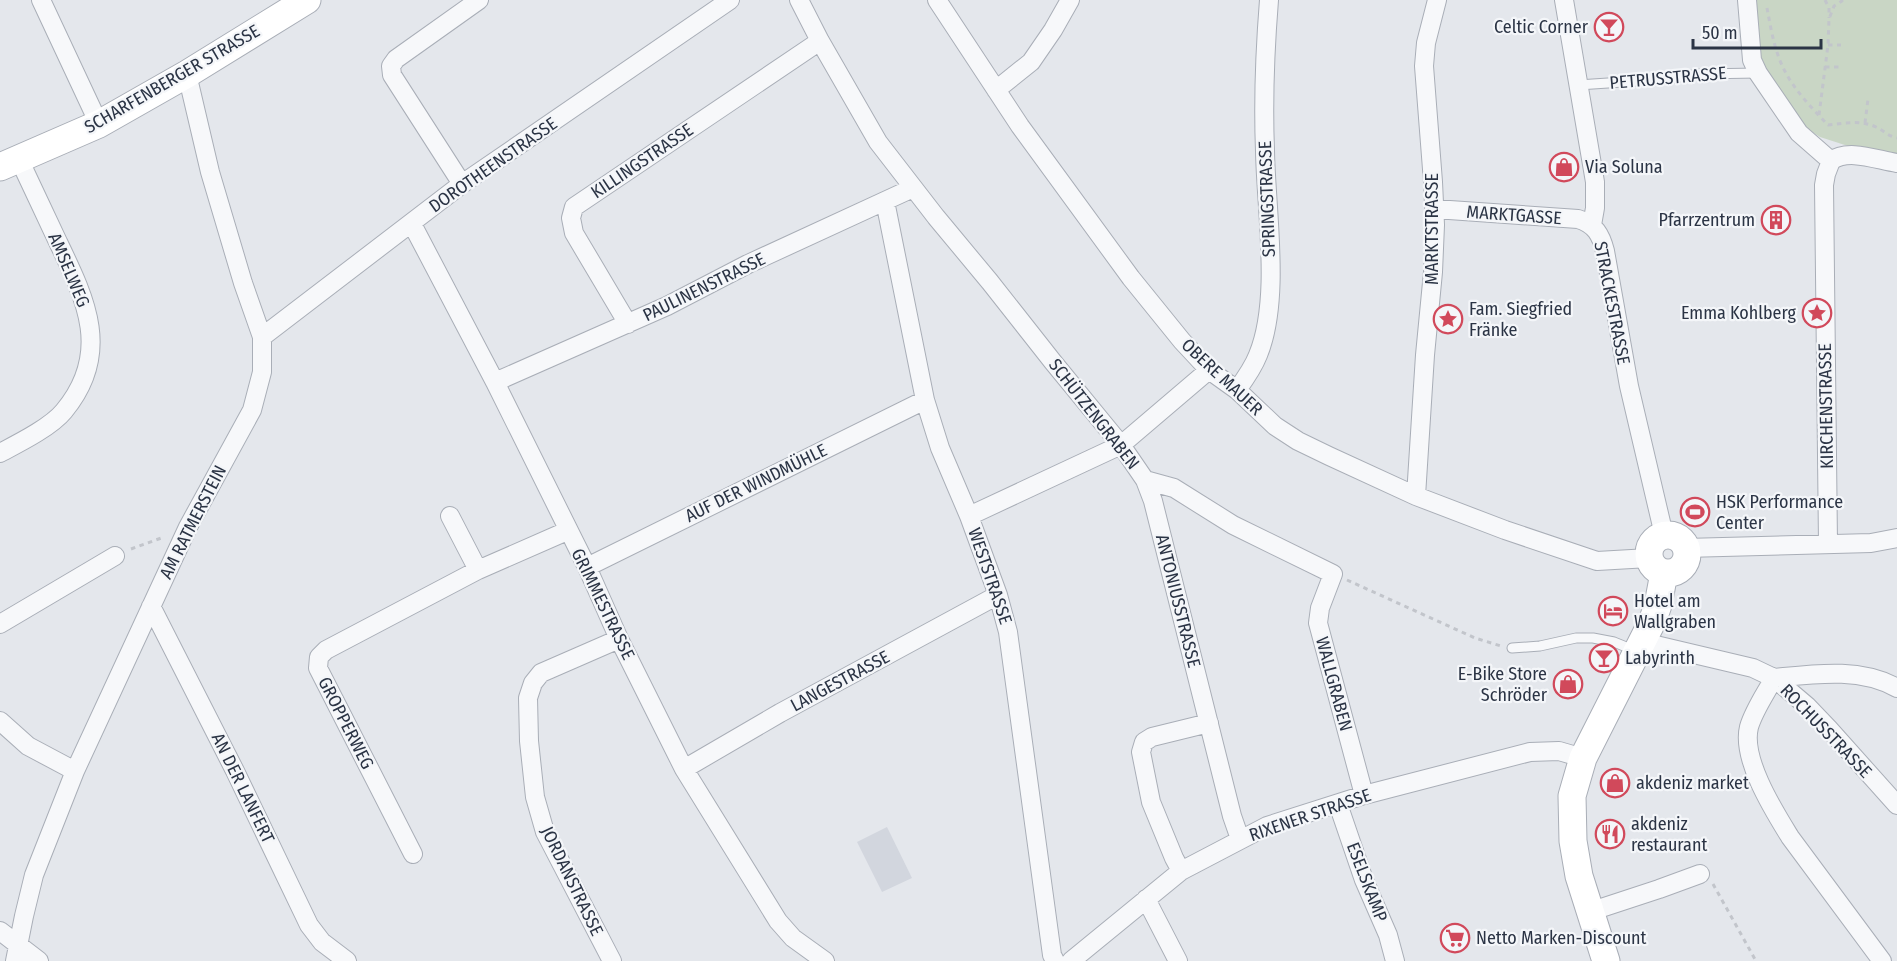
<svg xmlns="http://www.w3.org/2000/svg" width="1897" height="961" viewBox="0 0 1897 961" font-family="'Fira Sans Condensed',sans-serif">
<rect width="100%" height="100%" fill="#e4e7ec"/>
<!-- built -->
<path fill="#d2d6de" d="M887,827L912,878L882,892L857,842Z"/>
<!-- green -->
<path fill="#c9d6c5" d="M1753,0H1897V154L1848,146L1820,137L1806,128L1777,91L1763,63L1758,47Z"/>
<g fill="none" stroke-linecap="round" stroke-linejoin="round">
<!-- lane casing -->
<g stroke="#a9aeb7" stroke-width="11">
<path id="lane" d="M1578,85L1668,79L1699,74L1758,73
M1512,648L1540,646L1576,638H1593L1614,642L1636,651"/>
</g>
<!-- street casing -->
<g stroke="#a9aeb7" stroke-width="20">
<path id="street" d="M41,0L99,124
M799,0L820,41L878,142L936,217L990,282L1053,362L1121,445L1145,480L1153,501L1232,816L1240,839
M937,0L1020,126L1131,278L1182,341L1209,370L1237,390L1275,426L1298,441L1329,456L1416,496L1505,530L1597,561L1649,558
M1564,0L1595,182V208L1592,225
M1747,0L1752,60L1758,73L1799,133L1831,161
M996,90L1031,62L1053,30L1070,0
M1831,161C1848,148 1877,160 1897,163
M462,184L392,75L391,66L396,59L479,0
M885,201L925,400L940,448L969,516L998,595L1008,632L1052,955L1055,961
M1435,209L1578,219C1595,224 1601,235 1605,251L1629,386L1664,535
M412,224L495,382L587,567L619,639L684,769L778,921L793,938L825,961
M628,324L574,233L571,218L574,207L820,41
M262,337L462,184L730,0
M495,382L667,306L748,264L913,188
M1237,390C1245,379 1253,368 1258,355C1281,299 1266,211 1265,151C1263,101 1265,50 1269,0
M0,453C19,443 51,427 64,411C112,353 86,300 58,242C45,214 32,187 19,159
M1145,480L1174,488L1233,525L1333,574L1320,608L1318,623L1364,795
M1416,496L1425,355L1433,272L1435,225L1433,182L1424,66L1426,43L1437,0
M450,516L478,570
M969,516L1121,445L1209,370
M1828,544L1824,185L1826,174L1831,161
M1685,548L1871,543L1897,538
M587,567L925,400
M151,606L235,771L309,925L322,942L347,961
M0,624L115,556
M1643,642L1753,668L1774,678L1807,706L1829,729L1897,805
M0,721L28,746L75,771
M684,769L780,713L998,595
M1338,804L1364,880L1388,935L1395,961
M413,854L318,668L319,657L326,650L478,570L567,531
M1181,871L1174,858L1151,802L1141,752L1144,742L1152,737L1209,723
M1146,899L1178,961
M1589,912L1659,889L1700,874
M0,931L39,961
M15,961L24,916L34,875L75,771L188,527L252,410L262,372V337L243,283L210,172L187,74
M612,961L545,832L535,797L529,741L528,698L533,683L541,673L619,639
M1071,961L1181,871L1267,826L1364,795L1530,752L1559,751L1583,758
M1882,961L1790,837C1774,811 1741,759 1749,727C1754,710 1766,693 1774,678C1814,674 1860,667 1897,688"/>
</g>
<!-- secondary casing -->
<g stroke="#a9aeb7" stroke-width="29">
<path id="secondary" d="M0,167L99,124L187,74L307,0
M1649 554a19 19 0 1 1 38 0a19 19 0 1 1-38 0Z
M1606,961L1579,876L1573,841L1572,796L1583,758L1652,622L1658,605L1664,573"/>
</g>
<!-- path -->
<path stroke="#c2c5cb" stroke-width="3" stroke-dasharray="4.5 4.5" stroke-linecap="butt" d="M1825,0L1829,8V18
M1767,8C1770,24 1773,42 1779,58C1789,85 1809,105 1828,125C1845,123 1861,120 1876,127C1884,131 1888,136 1897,138
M1828,45H1841
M1825,67H1843
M1819,115L1828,45L1829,19L1834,6L1842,1L1840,0
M1865,123L1868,99
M131,549L164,537
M1347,580L1475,638L1501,646
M1713,884L1756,961"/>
<!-- lane -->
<use href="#lane" stroke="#f7f8fa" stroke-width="9"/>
<!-- street -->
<use href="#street" stroke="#f7f8fa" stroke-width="18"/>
<!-- secondary -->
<use href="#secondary" stroke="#fff" stroke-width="27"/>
</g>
<!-- icons -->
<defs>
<g id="bar-ring" transform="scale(1.5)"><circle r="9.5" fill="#f4f6f9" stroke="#d1495b" stroke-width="1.5"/><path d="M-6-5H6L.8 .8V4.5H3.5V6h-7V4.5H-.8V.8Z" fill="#d1495b"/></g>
<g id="shop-ring" transform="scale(1.5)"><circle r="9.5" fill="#f4f6f9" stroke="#d1495b" stroke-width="1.5"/><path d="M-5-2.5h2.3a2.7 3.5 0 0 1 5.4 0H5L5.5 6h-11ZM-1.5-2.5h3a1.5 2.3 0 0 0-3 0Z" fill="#d1495b"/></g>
<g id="building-ring" transform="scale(1.5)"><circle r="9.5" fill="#f4f6f9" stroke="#d1495b" stroke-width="1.5"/><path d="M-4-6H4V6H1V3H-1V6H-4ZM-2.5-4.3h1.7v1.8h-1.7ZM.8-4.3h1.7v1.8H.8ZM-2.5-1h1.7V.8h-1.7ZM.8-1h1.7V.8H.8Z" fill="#d1495b"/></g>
<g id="sight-ring" transform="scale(1.5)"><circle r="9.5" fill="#f4f6f9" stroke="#d1495b" stroke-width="1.5"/><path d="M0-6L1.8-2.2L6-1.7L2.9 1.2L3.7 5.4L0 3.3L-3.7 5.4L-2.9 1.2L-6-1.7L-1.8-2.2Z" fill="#d1495b"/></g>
<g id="stadium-ring" transform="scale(1.5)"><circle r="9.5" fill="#f4f6f9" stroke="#d1495b" stroke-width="1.5"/><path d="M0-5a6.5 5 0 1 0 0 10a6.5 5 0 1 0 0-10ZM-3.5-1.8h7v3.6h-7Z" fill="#d1495b"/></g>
<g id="hotel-ring" transform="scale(1.5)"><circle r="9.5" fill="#f4f6f9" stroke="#d1495b" stroke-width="1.5"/><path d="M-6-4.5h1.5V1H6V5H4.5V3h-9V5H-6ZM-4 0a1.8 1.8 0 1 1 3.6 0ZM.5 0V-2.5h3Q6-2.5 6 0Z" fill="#d1495b"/></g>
<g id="restaurant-ring" transform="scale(1.5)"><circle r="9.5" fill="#f4f6f9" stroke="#d1495b" stroke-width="1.5"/><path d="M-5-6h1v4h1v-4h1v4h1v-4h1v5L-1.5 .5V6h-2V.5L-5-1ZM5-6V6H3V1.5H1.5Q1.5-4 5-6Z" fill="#d1495b"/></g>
<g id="supermarket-ring" transform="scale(1.5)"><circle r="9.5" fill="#f4f6f9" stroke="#d1495b" stroke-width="1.5"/><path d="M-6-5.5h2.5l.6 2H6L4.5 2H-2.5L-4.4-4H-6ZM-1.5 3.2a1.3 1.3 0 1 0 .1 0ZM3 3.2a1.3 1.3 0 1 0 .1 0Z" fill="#d1495b"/></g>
</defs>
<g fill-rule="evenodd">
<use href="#bar-ring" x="1609" y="27"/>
<use href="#shop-ring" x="1564" y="167"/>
<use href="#building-ring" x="1776" y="220"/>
<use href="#sight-ring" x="1817" y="313"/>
<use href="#sight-ring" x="1448" y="319"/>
<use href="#stadium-ring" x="1695" y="512"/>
<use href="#hotel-ring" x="1613" y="611"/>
<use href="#bar-ring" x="1604" y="658"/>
<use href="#shop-ring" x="1568" y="684"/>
<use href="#shop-ring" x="1615" y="783"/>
<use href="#restaurant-ring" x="1610" y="834"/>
<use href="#supermarket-ring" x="1455" y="938"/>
</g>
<g text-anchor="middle" stroke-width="4.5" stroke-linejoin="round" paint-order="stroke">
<!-- poi labels -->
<g font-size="18" fill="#2b3445" stroke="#f4f6f9" text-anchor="start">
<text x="1588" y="33" text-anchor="end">Celtic Corner</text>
<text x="1585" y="173">Via Soluna</text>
<text x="1755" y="226" text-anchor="end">Pfarrzentrum</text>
<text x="1469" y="315">Fam. Siegfried<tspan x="1469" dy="21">Fränke</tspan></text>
<text x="1796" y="319" text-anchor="end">Emma Kohlberg</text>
<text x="1716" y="508">HSK Performance<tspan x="1716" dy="21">Center</tspan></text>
<text x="1634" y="607">Hotel am<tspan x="1634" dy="21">Wallgraben</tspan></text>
<text x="1625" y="664">Labyrinth</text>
<text x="1547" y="680" text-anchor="end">E-Bike Store<tspan x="1547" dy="21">Schröder</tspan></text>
<text x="1636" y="789">akdeniz market</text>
<text x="1631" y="830">akdeniz<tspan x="1631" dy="21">restaurant</tspan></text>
<text x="1476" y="944">Netto Marken-Discount</text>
</g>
<!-- street labels -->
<g font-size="18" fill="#2b3445" stroke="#f4f6f9">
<text transform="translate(1668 78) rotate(-5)" y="6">PETRUSSTRASSE</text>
<text transform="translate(172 79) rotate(-30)" y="6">SCHARFENBERGER STRASSE</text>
<text transform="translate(642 161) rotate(-34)" y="6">KILLINGSTRASSE</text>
<text transform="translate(493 165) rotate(-35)" y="6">DOROTHEENSTRASSE</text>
<text transform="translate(1267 199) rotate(-92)" y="6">SPRINGSTRASSE</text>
<text transform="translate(1514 215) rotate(4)" y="6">MARKTGASSE</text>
<text transform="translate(1432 229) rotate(-90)" y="6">MARKTSTRASSE</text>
<text transform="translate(69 270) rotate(67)" y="6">AMSELWEG</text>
<text transform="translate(704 287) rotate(-26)" y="6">PAULINENSTRASSE</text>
<text transform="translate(1612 303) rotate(79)" y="6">STRACKESTRASSE</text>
<text transform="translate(1222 377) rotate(43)" y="6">OBERE MAUER</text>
<text transform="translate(1826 406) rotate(-91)" y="6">KIRCHENSTRASSE</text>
<text transform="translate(1094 414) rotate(52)" y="6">SCHÜTZENGRABEN</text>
<text transform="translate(756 483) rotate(-26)" y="6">AUF DER WINDMÜHLE</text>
<text transform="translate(193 522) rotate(-63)" y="6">AM RATMERSTEIN</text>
<text transform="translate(990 576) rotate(71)" y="6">WESTSTRASSE</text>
<text transform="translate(1178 601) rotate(76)" y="6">ANTONIUSSTRASSE</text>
<text transform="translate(603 604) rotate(64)" y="6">GRIMMESTRASSE</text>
<text transform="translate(840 681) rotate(-28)" y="6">LANGESTRASSE</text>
<text transform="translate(1334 684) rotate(75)" y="6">WALLGRABEN</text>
<text transform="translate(346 723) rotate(63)" y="6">GROPPERWEG</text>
<text transform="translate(1826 731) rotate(46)" y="6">ROCHUSSTRASSE</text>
<text transform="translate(243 788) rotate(64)" y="6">AN DER LANFERT</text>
<text transform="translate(1310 815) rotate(-19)" y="6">RIXENER STRASSE</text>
<text transform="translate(572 881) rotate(64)" y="6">JORDANSTRASSE</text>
<text transform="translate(1367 882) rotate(69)" y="6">ESELSKAMP</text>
</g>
</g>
<!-- scale -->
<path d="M1693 39v9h128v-9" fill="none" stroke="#2b3445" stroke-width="3"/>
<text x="1702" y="39" font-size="18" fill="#2b3445" stroke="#f4f6f9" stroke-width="4.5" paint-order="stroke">50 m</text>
</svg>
